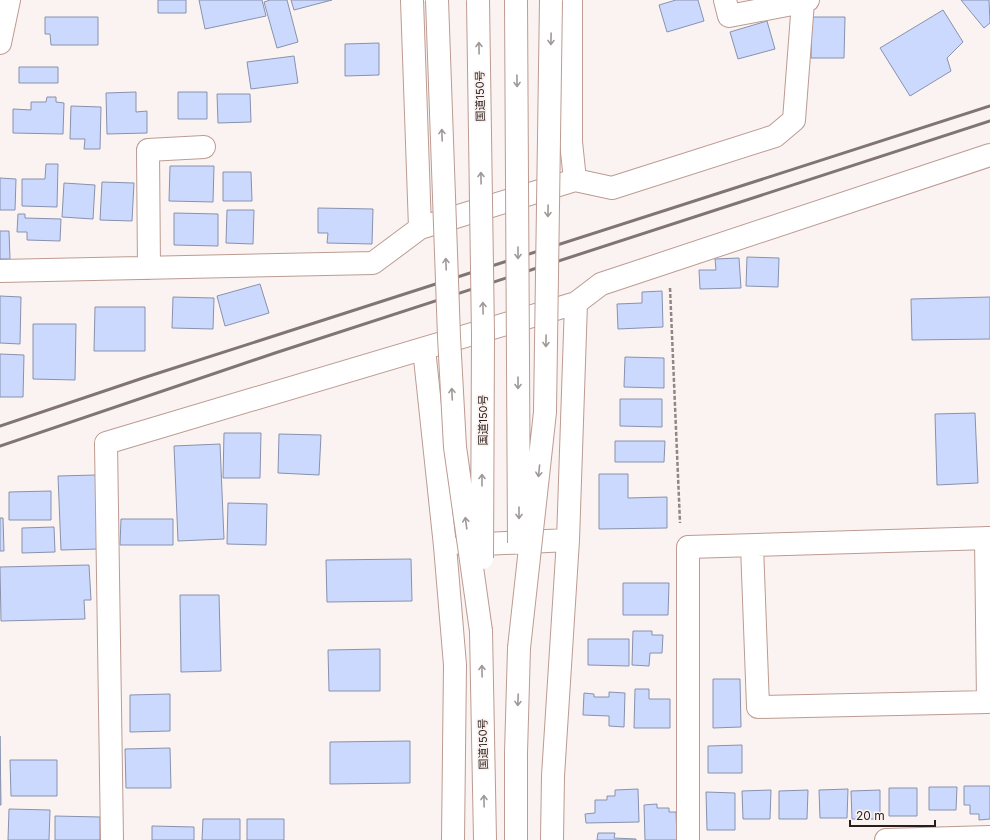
<svg xmlns="http://www.w3.org/2000/svg" width="990" height="840" viewBox="0 0 990 840" font-family="Inter,'Noto Sans JP',sans-serif">
<rect width="100%" height="100%" fill="#fbf3f1"/>
<!-- building -->
<path fill="#ccd9fe" stroke="#8892ad" d="M158,0H186V13H158Z
M199,0H262L266,16L205,29Z
M270,0H287L298,42L277,48L264,2Z
M291,0H332L294,10Z
M676,0H698L704,21L667,32L659,5Z
M961,0H989L990,23L984,28Z
M943,10L963,42L947,58L951,71L910,96L880,48Z
M45,17H98V45H51L50,34H45Z
M812,17H845L844,58H811Z
M767,21L775,49L738,59L730,32Z
M379,43V75L345,76V44Z
M294,56L298,83L251,89L247,62Z
M19,67H58V83H19Z
M136,92V112L147,111V133L107,134L106,93Z
M178,92H207V119H178Z
M217,94H250L251,122L218,123Z
M47,97H56V102L64,103L63,134L13,133V109L31,110V102H46Z
M71,106L101,107L100,149H84L85,139H70Z
M46,164H58L57,207L22,206V179H45Z
M170,166H214L213,202L169,201Z
M223,172H251L252,201H223Z
M0,178L16,179L15,210H0Z
M102,182L134,183L132,221L100,220Z
M64,183L95,185L93,219L62,217Z
M318,208L373,209L372,244L327,243L328,233H318Z
M227,210H254L253,244L226,243Z
M174,213L218,214V246L174,245Z
M18,214H25V218L61,219L60,241L27,240V232H17Z
M0,231H9L10,259H0Z
M747,257L779,258L778,287L746,286Z
M739,258L741,288L700,289L699,270H716L715,259Z
M260,284L269,313L225,326L217,296Z
M662,291L663,327L618,329L617,304L642,303V292Z
M0,296L21,297L20,344L0,343Z
M173,297L214,298L213,329L172,328Z
M990,297V339L912,340L911,299Z
M95,307H145V351H94Z
M33,324H76L75,380L33,379Z
M0,354L24,355L23,397H0Z
M625,357L664,358V388L624,387Z
M620,399H662V427L620,426Z
M975,413L978,483L937,485L935,414Z
M224,433H261L260,478H223Z
M279,434L321,435L319,475L278,473Z
M615,441H665L664,462H615Z
M220,444L224,539L178,541L174,446Z
M599,474H628V498L667,497V528L599,529Z
M96,475L99,549L61,550L58,476Z
M51,491V520H9V492Z
M228,503L267,504L266,545L227,544Z
M0,518H3L4,551H0Z
M121,519H173V545H120Z
M54,527L55,552L22,553V528Z
M411,559L412,601L327,602L326,560Z
M89,565L91,600H84L85,619L1,621L0,567Z
M623,583H669L668,615H623Z
M180,595H219L221,671L181,672Z
M633,631H652V635H663L662,653H650L649,666L632,665Z
M588,639H629V666L588,665Z
M380,649V691H329L328,650Z
M713,679H740L741,727L713,728Z
M635,689H649V699H670V728H634Z
M609,692L625,693L624,727L609,726V716L583,715L584,693L594,694V697H609Z
M170,694V731L130,732V695Z
M0,736L1,805H0Z
M410,741V783L330,784V742Z
M742,745V773H708V746Z
M170,748L171,788H126L125,749Z
M10,760H57V796H11Z
M964,786H990V819L979,820V814H970V805H964Z
M929,787H957L956,810H929Z
M889,788H917V816H889Z
M638,789L639,822L586,823L585,814L595,813V800H607V796H615V790Z
M848,789L847,818H820L819,790Z
M771,790L770,819H743L742,791Z
M808,790L807,819H779V791Z
M880,790V819H852L851,791Z
M706,792L735,793V830H707Z
M657,804V808H669V812H676L677,840H645L644,805Z
M9,809L50,810L49,840H8Z
M55,816L100,817V840H55Z
M203,819H240V840H202Z
M247,819H284V840H247Z
M152,826L194,827V840H152Z
M598,833H615L614,838L636,839V840H597Z"/>
<g fill="none" stroke-linecap="round" stroke-linejoin="round">
<!-- minor casing -->
<g stroke="#bc9b92" stroke-width="24">
<path id="minor" d="M412,0L420,228
M725,0L729,16L803,2L808,0
M0,43L9,0
M575,180L612,188L775,136L794,120L803,2
M149,268L148,150L204,147
M0,271L373,263L420,228L575,180L571,142V0
M424,349L445,546L455,665L453,840
M464,545L568,540
M752,546L758,707L988,702L986,538
M112,840L106,443L576,303
M552,840L553,776L568,540L576,303L601,284L990,155
M688,840V547L990,538
M886,840L990,837"/>
</g>
<!-- trunk casing -->
<g stroke="#bc9b92" stroke-width="24">
<path id="trunk" d="M481,631L485,840
M516,840V753L519,648"/>
</g>
<!-- path -->
<path stroke="#918684" stroke-width="2.5" stroke-dasharray="4 2" stroke-linecap="butt" d="M670,288L680,523"/>
<!-- minor -->
<use href="#minor" stroke="#fff" stroke-width="22"/>
<!-- trunk -->
<use href="#trunk" stroke="#fff" stroke-width="22"/>
<!-- rail -->
<path stroke="#807573" stroke-width="3" d="M0,426L143,378L990,106
M0,446L275,353L990,121"/>
<!-- trunk-bridge casing -->
<g stroke="#bc9b92" stroke-width="24" stroke-linecap="butt">
<path id="trunk-bridge" d="M437,0L449,337L455,447L481,631
M478,0L483,335L482,558
M516,0L519,543
M519,648L545,412L551,0"/>
</g>
<!-- trunk-bridge -->
<use href="#trunk-bridge" stroke="#fff" stroke-width="22"/>
</g>
<!-- one-way arrows -->
<defs><path id="oneway-shaft" d="M-6 0H5M1.5-3L5.5 0L1.5 3" fill="none" stroke-width="1.6" stroke-linecap="round" stroke-linejoin="round"/></defs>
<g stroke="#9f9998">
<use href="#oneway-shaft" transform="translate(551 39) rotate(91)"/>
<use href="#oneway-shaft" transform="translate(479 48) rotate(-91)"/>
<use href="#oneway-shaft" transform="translate(517 81) rotate(89)"/>
<use href="#oneway-shaft" transform="translate(442 135) rotate(-92)"/>
<use href="#oneway-shaft" transform="translate(481 178) rotate(-91)"/>
<use href="#oneway-shaft" transform="translate(548 211) rotate(91)"/>
<use href="#oneway-shaft" transform="translate(518 253) rotate(90)"/>
<use href="#oneway-shaft" transform="translate(446 264) rotate(-92)"/>
<use href="#oneway-shaft" transform="translate(483 308) rotate(-91)"/>
<use href="#oneway-shaft" transform="translate(546 341) rotate(91)"/>
<use href="#oneway-shaft" transform="translate(518 383) rotate(90)"/>
<use href="#oneway-shaft" transform="translate(452 394) rotate(-93)"/>
<use href="#oneway-shaft" transform="translate(539 471) rotate(96)"/>
<use href="#oneway-shaft" transform="translate(482 480) rotate(-90)"/>
<use href="#oneway-shaft" transform="translate(519 513) rotate(90)"/>
<use href="#oneway-shaft" transform="translate(466 523) rotate(-98)"/>
<use href="#oneway-shaft" transform="translate(482 671) rotate(-91)"/>
<use href="#oneway-shaft" transform="translate(518 700) rotate(92)"/>
<use href="#oneway-shaft" transform="translate(484 801) rotate(-91)"/>
</g>
<g text-anchor="middle" stroke-width="3.5" stroke-linejoin="round" paint-order="stroke">
<!-- street labels -->
<g font-size="11" fill="#2a1d1a" stroke="#fbf3f1">
<text transform="translate(480 96) rotate(-91)" y="4">国道150号</text>
<text transform="translate(483 420) rotate(-90)" y="4">国道150号</text>
<text transform="translate(483 744) rotate(-91)" y="4">国道150号</text>
</g>
</g>
<!-- scale -->
<path d="M850 820v6h85v-6" fill="none" stroke="#2a1d1a" stroke-width="2"/>
<text x="856" y="820" font-size="12" fill="#2a1d1a" stroke="#fbf3f1" stroke-width="3" paint-order="stroke">20 m</text>
</svg>
